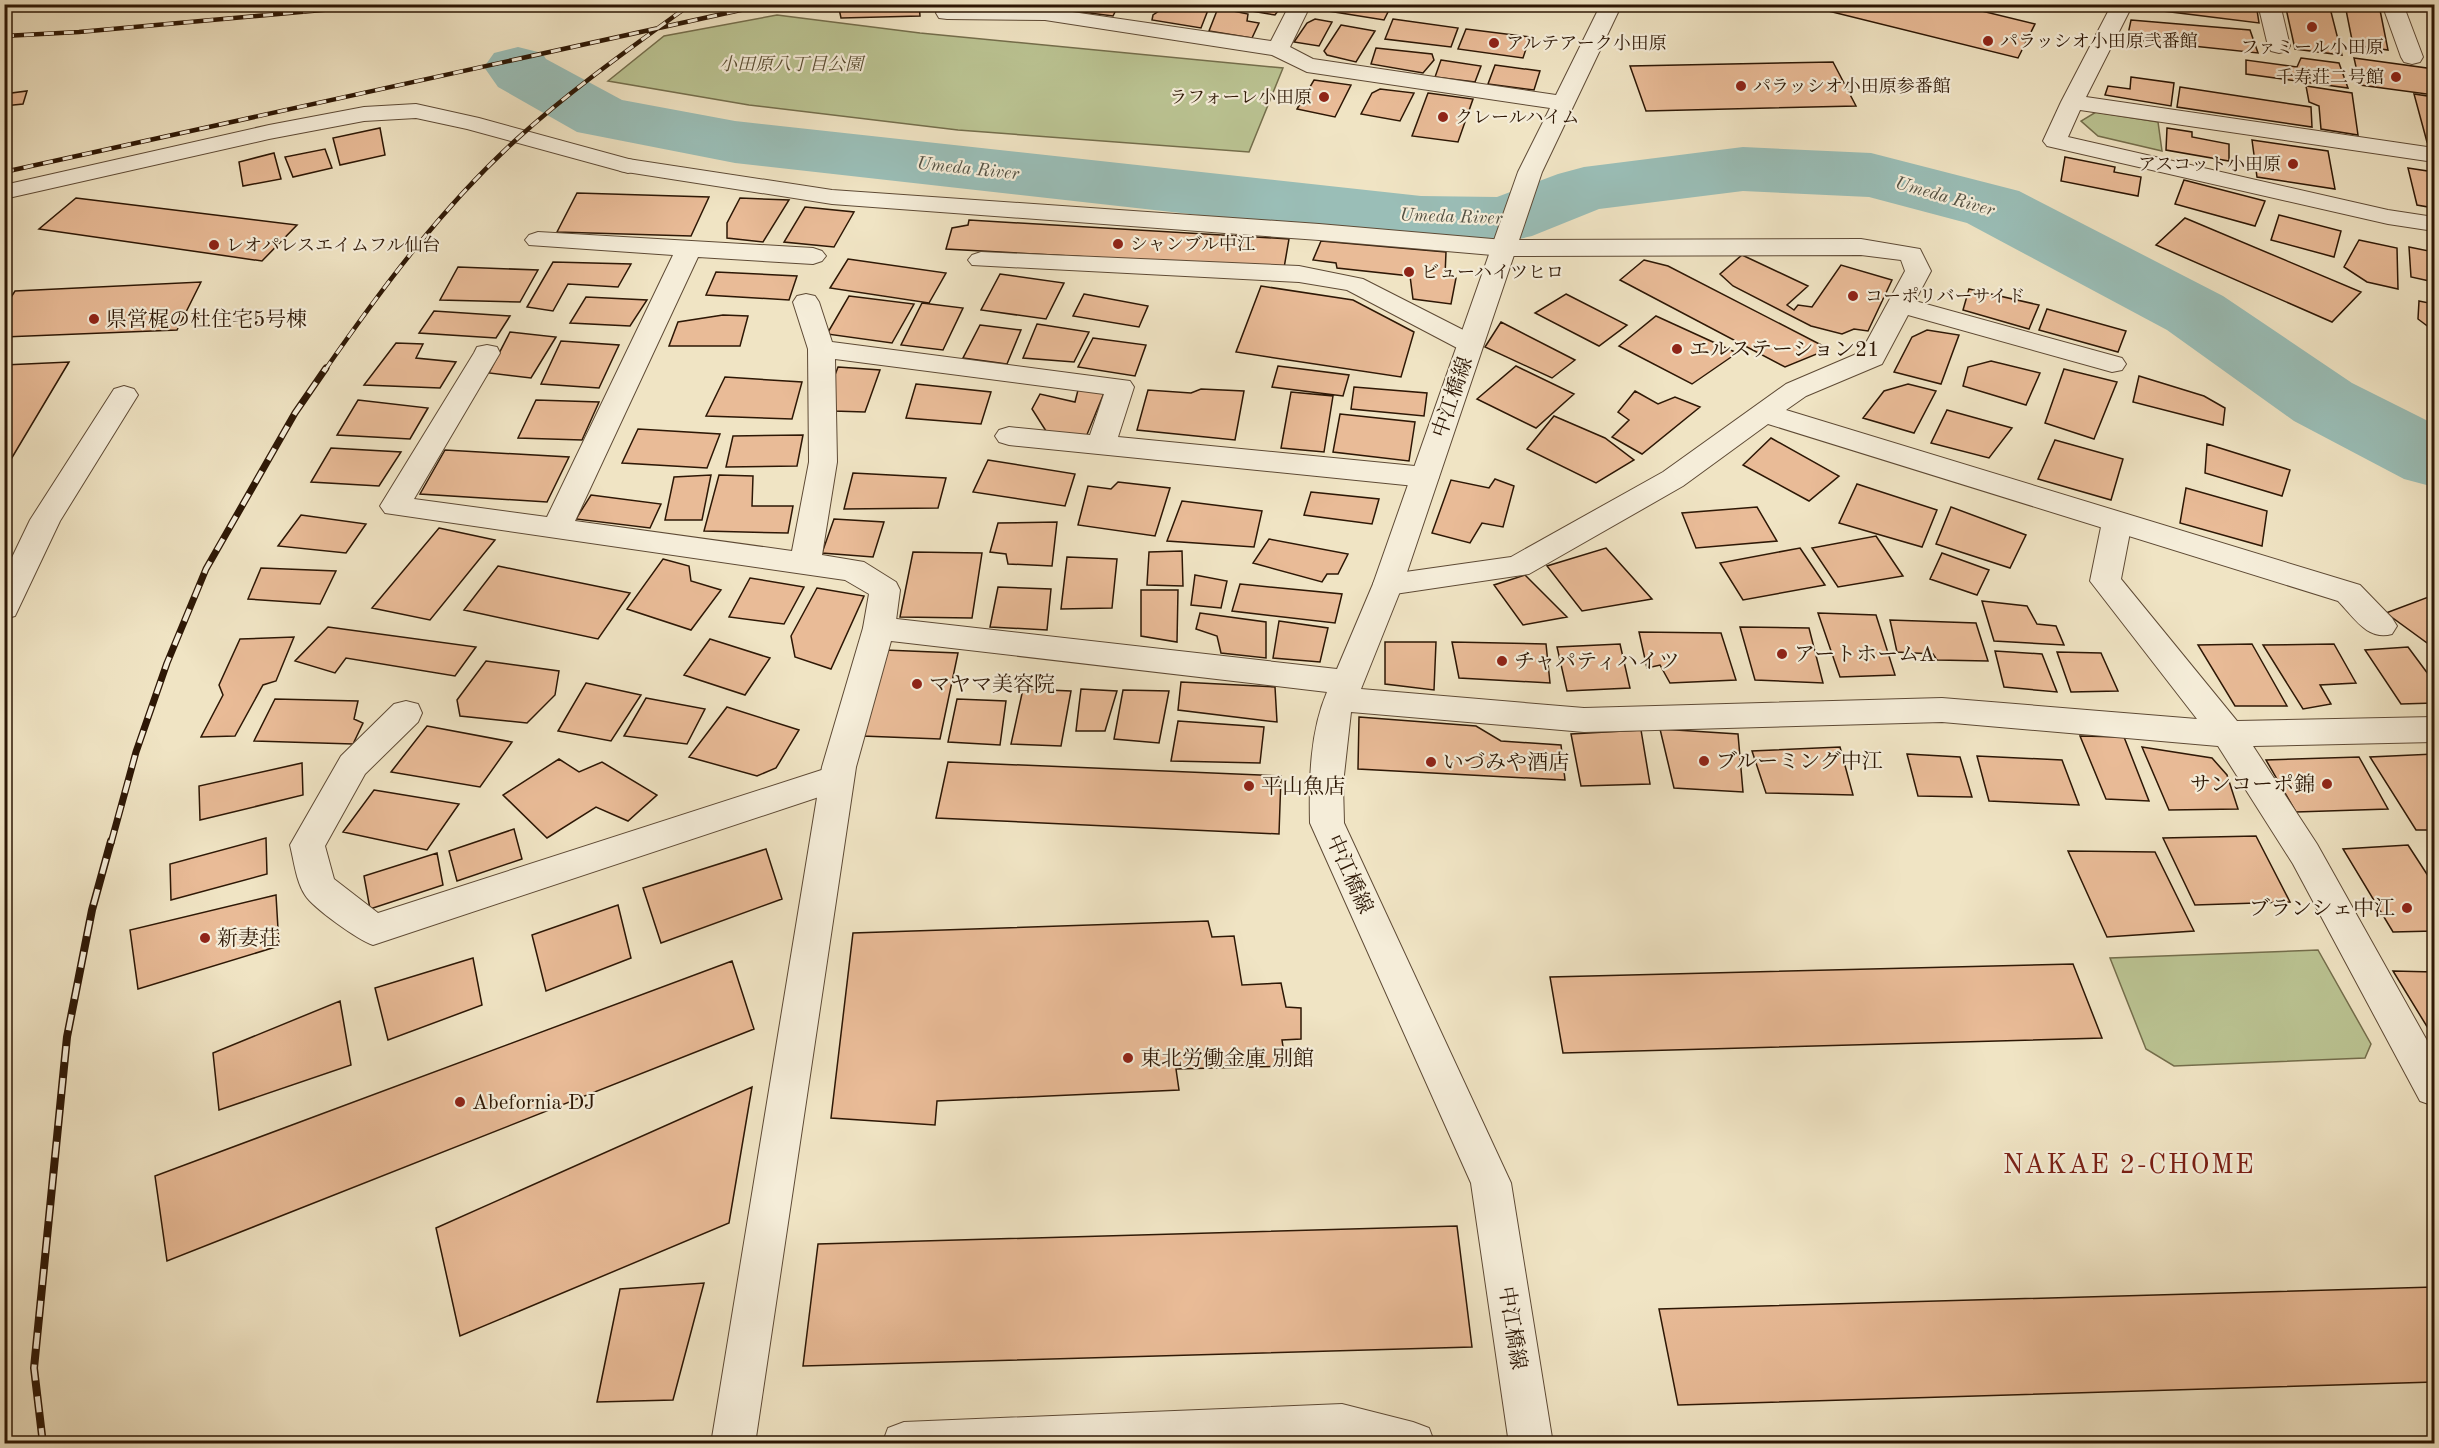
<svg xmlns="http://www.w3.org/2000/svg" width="2439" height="1448" viewBox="0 0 2439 1448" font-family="'Old Standard TT','Noto Serif JP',serif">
<rect width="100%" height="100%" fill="#f0e4c4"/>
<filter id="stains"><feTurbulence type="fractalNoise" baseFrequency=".00333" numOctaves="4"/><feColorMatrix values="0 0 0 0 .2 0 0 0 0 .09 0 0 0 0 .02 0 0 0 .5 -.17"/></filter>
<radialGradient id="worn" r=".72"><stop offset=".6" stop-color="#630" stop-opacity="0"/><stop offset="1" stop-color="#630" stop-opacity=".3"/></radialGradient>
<!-- green -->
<path fill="#bbc493" stroke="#746e4c" stroke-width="1.5" d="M777,15L920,33L1283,68L1249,152L958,130L749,105L608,81L664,36Z
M2096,112L2158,122L2162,151L2098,136L2081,121Z
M2318,950L2371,1044L2365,1058L2174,1066L2146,1049L2110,958Z"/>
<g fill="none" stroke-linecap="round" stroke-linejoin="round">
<!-- river -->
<path fill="#9abeb7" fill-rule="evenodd" d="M518,47L542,53L546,59L622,100L735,121L1421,196L1497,197L1558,174L1584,167L1743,147L1871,153L2019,191L2223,296L2352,383L2434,424V487L2404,479L2294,421L2167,330L1967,223L1869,197L1743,191L1599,209L1532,236L1506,242L1421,240L735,163L577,132L498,87L484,67L494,53Z"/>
</g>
<!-- building -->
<path fill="#e9bb97" stroke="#2d1705" stroke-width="1.5" d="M838,4H919L920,16L841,18Z
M1065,4H1119L1113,16L1066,10Z
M1224,4H1283L1275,15L1222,6Z
M1319,4H1392L1384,20L1322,10Z
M1433,4H1489L1487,11Z
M1800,4H1953L2035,24L2018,58Z
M2148,4H2256L2259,23L2147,9Z
M2285,4H2329L2342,55L2295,49Z
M2345,5L2380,10L2388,50L2353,45Z
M1177,6L1208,10L1201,28L1152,20L1153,15L1162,9H1173Z
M1218,8L1248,14L1247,21L1259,23L1252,38L1209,31Z
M1315,19L1332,22L1319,46L1294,42L1307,23Z
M1393,19L1458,28L1451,47L1385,39Z
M2131,20L2250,30L2258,53L2127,39Z
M1341,25L1375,31L1356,62L1327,55L1324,51Z
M1466,29L1530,37L1523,58L1458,49Z
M1376,48L1432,54L1434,60L1423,73L1371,64Z
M2301,58L2339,63L2348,88L2246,74V60L2297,67Z
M2354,58L2434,69V95L2360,85Z
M1441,60L1481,66L1475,82L1435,77Z
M1833,62L1856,106L1646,111L1630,66Z
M1495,65L1540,71L1534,90L1488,84Z
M2131,77L2174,83L2171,106L2105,95L2108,86L2130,89Z
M1314,80L1351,85L1335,117L1297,109Z
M2306,86L2352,93L2358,135L2321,129L2319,106L2309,102Z
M2180,87L2311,107L2312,127L2177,107Z
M1380,89L1414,93L1400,121L1361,114L1372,93Z
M27,91L23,104L4,106V94Z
M1428,93L1473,99L1458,142L1412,136Z
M2414,94L2434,97V143L2427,142Z
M380,128L385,155L340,165L333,138Z
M2167,128L2192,132V137L2229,144V161L2166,150Z
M2252,140L2328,151L2335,189L2257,177Z
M325,149L332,168L293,177L285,157Z
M274,153L281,179L243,186L239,162Z
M2065,157L2115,167L2114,172L2141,177L2138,196L2061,181Z
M2408,168L2434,172V208L2417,205Z
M2184,180L2265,201L2255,226L2175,204Z
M577,193L709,197L691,236L557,232Z
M76,198L297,225L262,261L39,229Z
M740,198L789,200L763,242L727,238V223Z
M805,207L854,212L834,247L784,242Z
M2279,215L2341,231L2334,257L2271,240Z
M2185,218L2361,292L2332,322L2156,245Z
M969,220L1289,239L1284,268L946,249L952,228L968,225Z
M2359,240L2397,248L2398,289L2367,282L2344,267Z
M1321,241L1446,252L1445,276L1456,278L1451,304L1413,299L1410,276L1337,268L1336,263L1313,260Z
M2409,247L2434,252V282L2411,277Z
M1742,255L1808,286L1787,305L1794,310L1798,305L1812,307L1841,265L1892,280L1868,331L1854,329L1842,334L1811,326L1733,286L1720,274Z
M848,259L946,273L929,303L830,288Z
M1644,260L1668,266L1829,349L1785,367L1620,280Z
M553,262L631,264L618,287L568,284L553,311L527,307Z
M458,267L538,270L520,302L440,300Z
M716,272L797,276L789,300L706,295Z
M1000,274L1064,283L1046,319L981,310Z
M201,282L177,330L4,337V308L15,291Z
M1261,286L1353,300L1414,332L1401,377L1236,352Z
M1969,289L2039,305L2029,329L1963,310Z
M1084,294L1148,306L1139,327L1073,316Z
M1566,294L1627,325L1599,346L1535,313Z
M849,296L914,304L892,343L827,334Z
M586,297L647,300L630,326L570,323Z
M2419,301L2434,304V331L2418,319Z
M922,303L963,308L943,350L901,345Z
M2047,309L2126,331L2118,352L2039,330Z
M434,311L510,316L496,338L419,333Z
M723,315L748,316L740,346H669L678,322Z
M1656,316L1737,353L1692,384L1619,346Z
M1501,322L1575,360L1552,378L1485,347Z
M1037,324L1089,332L1074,362L1023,358Z
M980,325L1021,330L1007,364L963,358Z
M1927,330L1959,335L1941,384L1894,372L1912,337Z
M510,332L556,337L531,378L489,373Z
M1093,338L1146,345L1135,376L1078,367Z
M561,341L619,345L599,388L541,384Z
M396,343L423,344L416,358L456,362L440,388L364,385Z
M1991,361L2040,373L2026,405L1963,386L1968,367Z
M69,362L4,471V365Z
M1278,366L1349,375L1343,396L1272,387Z
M1516,366L1574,394L1536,428L1477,399Z
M838,367L880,370L865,412L833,411L829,391Z
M2064,369L2117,382L2094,439L2045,423Z
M2139,376L2204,396L2225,408L2223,425L2133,402Z
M725,377L802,382L792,419L706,416Z
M916,384L991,392L981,424L906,418Z
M1908,384L1936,391L1914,433L1863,418L1884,391Z
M1354,387L1427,393L1424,416L1351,409Z
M1201,389L1244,391L1235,440L1137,430L1148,390L1191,393Z
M1078,390L1104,393L1086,437L1046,431L1032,409L1040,394L1075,402Z
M1635,391L1658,404L1675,397L1700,407L1642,454L1612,437L1629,420L1618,412Z
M1291,392L1333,396L1324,452L1281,448Z
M358,400L428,408L410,439L337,435Z
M536,400L599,402L582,440L518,438Z
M1947,410L2012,428L1989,458L1931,443Z
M1340,414L1415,422L1409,461L1333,452Z
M1554,416L1605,438L1634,460L1596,483L1527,449Z
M638,429L720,434L707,468L622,463Z
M803,435L797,466L726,467L733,436Z
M1771,438L1839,476L1809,501L1743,465Z
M2055,440L2123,459L2111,500L2038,479Z
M2207,444L2290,470L2282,496L2205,473Z
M331,448L401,452L379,486L311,482Z
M445,450L569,457L547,502L420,494Z
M988,460L1075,474L1065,506L973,492Z
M853,473L946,478L938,508L844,509Z
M711,475L702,520H665L674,477Z
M719,475L753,476L752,506H793L788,533L704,531Z
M1495,479L1514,486L1503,527L1482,523L1470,543L1432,533L1451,480L1489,488Z
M1118,482L1170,488L1155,536L1078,525L1088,486L1111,489Z
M1857,484L1937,510L1922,547L1839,523Z
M2186,488L2267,511L2262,546L2180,523Z
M1311,492L1379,499L1372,524L1304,515Z
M591,495L661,504L650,528L576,519Z
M1182,501L1262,511L1254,547L1167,541Z
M1757,507L1777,541L1696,548L1682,513Z
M1951,507L2026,535L2010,568L1936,544Z
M301,515L366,524L346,553L278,546Z
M834,519L884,522L873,557L822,553Z
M1057,522L1052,566L1008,564L1006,554L990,552L998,523Z
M439,528L495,540L430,620L372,608Z
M1876,536L1903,576L1838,587L1812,548Z
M1269,539L1348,554L1338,574H1327L1322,582L1253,563Z
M1606,548L1652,599L1582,611L1547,566Z
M1800,548L1825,585L1743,600L1720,563Z
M1182,551L1183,586L1147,585L1149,552Z
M913,552L982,553L972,618L900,617Z
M1942,553L1989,570L1977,595L1930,579Z
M1067,557L1117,559L1112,608L1061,609Z
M663,559L689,566L691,581L721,590L691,630L627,609Z
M498,566L630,593L598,639L464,610Z
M261,568L336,571L320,604L248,599Z
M1195,575L1227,581L1221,608L1191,605Z
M1525,575L1567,617L1523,625L1494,585Z
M750,578L804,587L784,624L729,617Z
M1240,584L1342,594L1335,623L1232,611Z
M998,587L1051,589L1047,630L990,627Z
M817,588L864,596L831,669L795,657L791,636Z
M1141,590H1178L1177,642L1141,636Z
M2431,596L2434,599V648L2386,613Z
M1982,601L2027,606L2037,624L2056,626L2064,645L1994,641Z
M1200,613L1266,622V658L1221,653L1217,636L1196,629Z
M1818,613L1876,615L1895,675L1840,677Z
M1890,620L1976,623L1988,661L1937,660L1933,654L1897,652Z
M1279,621L1328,628L1320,662L1273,658Z
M328,627L476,647L455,676L346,658L335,673L295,661Z
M1740,627L1809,628L1823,683L1755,680Z
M1639,632L1721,633L1736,680L1670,683L1660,665L1647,668Z
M294,637L276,681L263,685L235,736L201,737L223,695L219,685L240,639Z
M710,639L770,658L745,695L684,675Z
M1385,642H1436L1434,690L1385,684Z
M1452,642L1546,644L1550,683L1459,678Z
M1620,644L1630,688L1567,691L1557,647Z
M2252,644L2287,706H2235L2198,645Z
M2334,644L2356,683L2320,685L2331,704L2303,709L2263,645Z
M2408,647L2434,682V703L2401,704L2365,650Z
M884,650L958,653L940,739L862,736Z
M1995,651L2042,654L2057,692L2004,687Z
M2057,652L2101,653L2118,691L2071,692Z
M486,661L559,671L555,695L527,723L460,716L457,700Z
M1181,682L1275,687L1277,722L1178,710Z
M586,683L641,695L611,741L558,731Z
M1023,689L1071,691L1061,746L1011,744Z
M1081,689L1117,691L1105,731H1076Z
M1123,690L1169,691L1159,743L1114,739Z
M646,698L705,709L687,744L624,736Z
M275,699L358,701L354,719L363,723L353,744L254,741Z
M957,699L1006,701L1000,745L948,742Z
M727,707L799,730L776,768L757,776L689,757Z
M1359,717L1476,726L1501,741L1561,745L1565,780L1358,769Z
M1178,721L1264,727L1260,763L1171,761Z
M427,726L512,742L480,787L391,772Z
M1660,729L1738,734L1743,792L1674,788Z
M1641,730L1650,784L1581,786L1571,734Z
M2080,736L2124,737L2149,801L2106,799Z
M1840,747L1853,795L1766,793L1752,751Z
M2142,747L2212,758L2227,775L2238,809L2169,810Z
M1907,754L1960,757L1972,797L1918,796Z
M2434,754V830H2416L2370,757Z
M1977,756L2062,760L2079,805L1989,801Z
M2359,757L2388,809L2296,812L2266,760Z
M559,759L579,772L602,762L657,795L628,821L596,807L547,838L503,795Z
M948,762L1281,776L1279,834L936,818Z
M302,763L303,795L200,820L199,786Z
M374,790L459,804L427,850L343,832Z
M514,829L522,859L457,881L449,851Z
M2256,836L2290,902L2195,905L2163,838Z
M266,838L267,874L171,900L170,864Z
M2408,845L2434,885V931L2393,932L2343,849Z
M766,849L782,899L661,943L643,888Z
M2068,851L2155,852L2194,931L2107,937Z
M437,853L443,885L370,909L364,876Z
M276,895L279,946L138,989L130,930Z
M618,905L631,958L546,991L532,935Z
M1208,921L1212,937L1234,936L1242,985L1281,983L1286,1007L1301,1008V1039L1282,1040L1286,1066L1176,1069L1179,1090L937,1101L935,1125L831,1118L853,933Z
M473,958L482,1005L388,1040L375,988Z
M732,961L754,1029L167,1261L155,1176Z
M2073,964L2102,1038L1563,1053L1550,977Z
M2393,971L2434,972V1038Z
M340,1001L351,1065L219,1110L213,1053Z
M752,1087L729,1223L460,1336L436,1228Z
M1457,1226L1472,1347L803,1366L818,1244Z
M704,1283L673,1400L597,1402L620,1289Z
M2434,1287V1382L1678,1405L1659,1309Z"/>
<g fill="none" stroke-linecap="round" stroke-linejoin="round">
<!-- service casing -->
<g stroke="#5e4a35" stroke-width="2">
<path id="service" d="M2258,4H2280L2290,46L2287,51L2279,53L2271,51L2268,46Z
M2382,4H2403L2423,57L2420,62L2412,64L2404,62L2401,57Z
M628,159L832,190L1319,224L1504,240L1861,239L1920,249L1931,271L1915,301L2122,358L2126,364L2122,370L2112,372L1908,315L1882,364L1806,396L1786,410L2360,585L2392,618L2397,626L2392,634C2367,641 2354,617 2338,601L1768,424L1683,486L1529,574L1388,595L1377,592L1373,584L1377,576L1511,557L1663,472L1786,384L1861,352L1905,271L1901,260L1861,255L1504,256L1319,240L832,204L620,171L616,166L620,161Z
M538,232L813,248L822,251L826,256L822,261L813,264L698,257L575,521L792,551L809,462L808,349L793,302L797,296L806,294L815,296L819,302L832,342L1130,381L1134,387L1118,437L1425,467L1435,470L1439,477L1435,484L1425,487L1009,445L999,442L995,436L999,430L1009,427L1090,435L1104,394L835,359L837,462L822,555L864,562L896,582L900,590L895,628L890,636L879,639L868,636L863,628L869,594L845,580L385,513L380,506L474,353L477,347L487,345L497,347L500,353L414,499L547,517L673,255L529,245L525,240L529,235Z
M981,252L1299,266L1363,279L1479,338L1483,344L1479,350L1470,352L1461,350L1347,290L1299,282L972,265L968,260L972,255Z
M124,386L134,389L138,395L60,521L15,616L4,619V574L30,520L114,389Z
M406,701L418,704L422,713L418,722L365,774L325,846L334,879L378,913L837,765L849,769L854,778L849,787L373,945C358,940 313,908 305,895C296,881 294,861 290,845L341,756L394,704Z"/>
</g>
<!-- minor casing -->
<g stroke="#5e4a35" stroke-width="2">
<path id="minor" d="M1290,4H1311L1290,47L1313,59L1556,95L1601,4H1622L1542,172L1403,584L1361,689L1584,708L1942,698L2197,719L2090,581L2102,522L2106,515L2117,512L2128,515L2132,522L2121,579L2237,721L2434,717V742L2253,746L2317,844L2434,1053V1106L2420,1101L2293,864L2218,746L1942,722L1584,732L1351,712L1343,784L1344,823L1511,1183L1553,1444H1509L1471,1183L1310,823C1309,779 1310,732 1327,692L891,641L856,767L755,1444H711L822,767L863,628L868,620L879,617L1337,669L1373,584L1518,172L1550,108L1307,72L1272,55L1045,20L947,19L939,18L936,13L939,8L947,7L1045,8L1271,41Z
M2112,4H2133L2086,97L2434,148V162L2080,110L2068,137L2388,210L2434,217V231L2388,224L2047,146L2043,141L2061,102Z
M416,104L479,118L636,161L640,166L636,171L628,173L467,129L416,118L364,121L269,139L4,199V185L269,125L364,107Z
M1342,1404L1413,1422L1429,1428L1435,1444H882L888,1428L904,1422Z"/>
</g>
<!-- service -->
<use href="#service" fill="#f5edd9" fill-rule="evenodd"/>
<!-- minor -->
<use href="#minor" fill="#f5edd9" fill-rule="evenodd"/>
<!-- rail-far2 casing -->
<g stroke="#2d1705" stroke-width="4.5">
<path id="rail-far2" d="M4,36L79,32L388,4
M4,172L768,4
M325,370C382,288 443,206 518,138C572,89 632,47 691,4"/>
</g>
<!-- rail-far1 casing -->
<g stroke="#2d1705" stroke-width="7">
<path id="rail-far1" d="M111,843L136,752L167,663L206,569L295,413L326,368"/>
</g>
<!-- rail casing -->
<g stroke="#2d1705" stroke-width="8">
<path id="rail" d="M43,1444L34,1368L67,1037L92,910L111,841"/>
</g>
<!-- rail-far2 -->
<use href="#rail-far2" stroke="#f5edd9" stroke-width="3" stroke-dasharray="10" stroke-linecap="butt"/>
<!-- rail-far1 -->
<use href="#rail-far1" stroke="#f5edd9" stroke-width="4.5" stroke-dasharray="13" stroke-linecap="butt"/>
<!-- rail -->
<use href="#rail" stroke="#f5edd9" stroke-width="5" stroke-dasharray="16" stroke-linecap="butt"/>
</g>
<!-- markers -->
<g fill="#8f2418" stroke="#f5edd9" stroke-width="2">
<circle cx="2312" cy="27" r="6"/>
<circle cx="1988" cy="41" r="6"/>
<circle cx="1494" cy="43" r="6"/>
<circle cx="2396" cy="77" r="6"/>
<circle cx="1741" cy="86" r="6"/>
<circle cx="1324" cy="97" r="6"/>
<circle cx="1443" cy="117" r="6"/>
<circle cx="2293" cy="164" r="6"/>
<circle cx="1118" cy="244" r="6"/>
<circle cx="214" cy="245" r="6"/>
<circle cx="1409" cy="272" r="6"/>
<circle cx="1853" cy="296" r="6"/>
<circle cx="94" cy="319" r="6"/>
<circle cx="1677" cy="349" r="6"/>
<circle cx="1782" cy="654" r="6"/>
<circle cx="1502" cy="661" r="6"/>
<circle cx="917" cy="684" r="6"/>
<circle cx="1704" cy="761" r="6"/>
<circle cx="1431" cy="762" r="6"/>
<circle cx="2327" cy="784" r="6"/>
<circle cx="1249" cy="786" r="6"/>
<circle cx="2407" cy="908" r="6"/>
<circle cx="205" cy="938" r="6"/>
<circle cx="1128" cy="1058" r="6"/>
<circle cx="460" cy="1102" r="6"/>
</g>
<g text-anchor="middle" stroke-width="4.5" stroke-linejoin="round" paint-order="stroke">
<!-- far-poi labels -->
<g font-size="18" fill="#2d1705" stroke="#f5edd9" text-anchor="start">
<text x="2000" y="47">パラッシオ小田原弐番館</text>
<text x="1506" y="49">アルテアーク小田原</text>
<text x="2312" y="53" text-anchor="middle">ファミール小田原</text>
<text x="2384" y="83" text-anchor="end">千寿荘二号館</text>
<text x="1753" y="92">パラッシオ小田原参番館</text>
<text x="1312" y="103" text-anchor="end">ラフォーレ小田原</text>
<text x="1455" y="123">クレールハイム</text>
<text x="2281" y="170" text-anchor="end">アスコット小田原</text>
<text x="1130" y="250">シャンブル中江</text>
<text x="226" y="251">レオパレスエイムフル仙台</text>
<text x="1421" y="278">ビューハイツヒロ</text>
<text x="1865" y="302">コーポリバーサイド</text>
</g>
<!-- far-park labels -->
<g font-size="18" font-style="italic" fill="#584b30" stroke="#f5edd9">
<text x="791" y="70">小田原八丁目公園</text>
</g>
<!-- far-water labels -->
<g font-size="18" font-style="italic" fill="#535143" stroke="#f5edd9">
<text transform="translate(968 168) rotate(6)" y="6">Umeda River</text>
<text transform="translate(1945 196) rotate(16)" y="6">Umeda River</text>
<text transform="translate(1451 216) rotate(2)" y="6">Umeda River</text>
</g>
<!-- poi labels -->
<g font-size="21" fill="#2d1705" stroke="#f5edd9" text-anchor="start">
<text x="106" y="326">県営梶の杜住宅5号棟</text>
<text x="1689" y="356">エルステーション21</text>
<text x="1794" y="661">アートホームA</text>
<text x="1514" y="668">チャパティハイツ</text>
<text x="929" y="691">マヤマ美容院</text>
<text x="1716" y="768">ブルーミング中江</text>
<text x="1443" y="769">いづみや酒店</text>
<text x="2315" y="791" text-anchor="end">サンコーポ錦</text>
<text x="1261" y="793">平山魚店</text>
<text x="2395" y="915" text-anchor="end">ブランシェ中江</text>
<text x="217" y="945">新妻荘</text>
<text x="1140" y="1065">東北労働金庫 別館</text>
<text x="472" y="1109">Abefornia DJ</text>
</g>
<!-- street labels -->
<g font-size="21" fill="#2d1705" stroke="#f5edd9">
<text transform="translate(1452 397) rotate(-71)" y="7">中江橋線</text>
<text transform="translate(1350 874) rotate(66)" y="7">中江橋線</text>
<text transform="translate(1513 1328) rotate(81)" y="7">中江橋線</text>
</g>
<!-- near-neighbourhood labels -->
<g font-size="27" letter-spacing="1.5" fill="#7a1f14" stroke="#f5edd9">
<text x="2129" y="1173">NAKAE 2-CHOME</text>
</g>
</g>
<!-- margin -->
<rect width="2439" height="1448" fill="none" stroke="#f0e4c4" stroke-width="24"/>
<rect x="6" y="6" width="2427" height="1436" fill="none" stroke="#2d1705" stroke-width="3"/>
<rect x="12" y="12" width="2415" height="1424" fill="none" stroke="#2d1705" stroke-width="1.5"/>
<rect width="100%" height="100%" filter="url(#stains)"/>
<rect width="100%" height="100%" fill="url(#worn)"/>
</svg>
